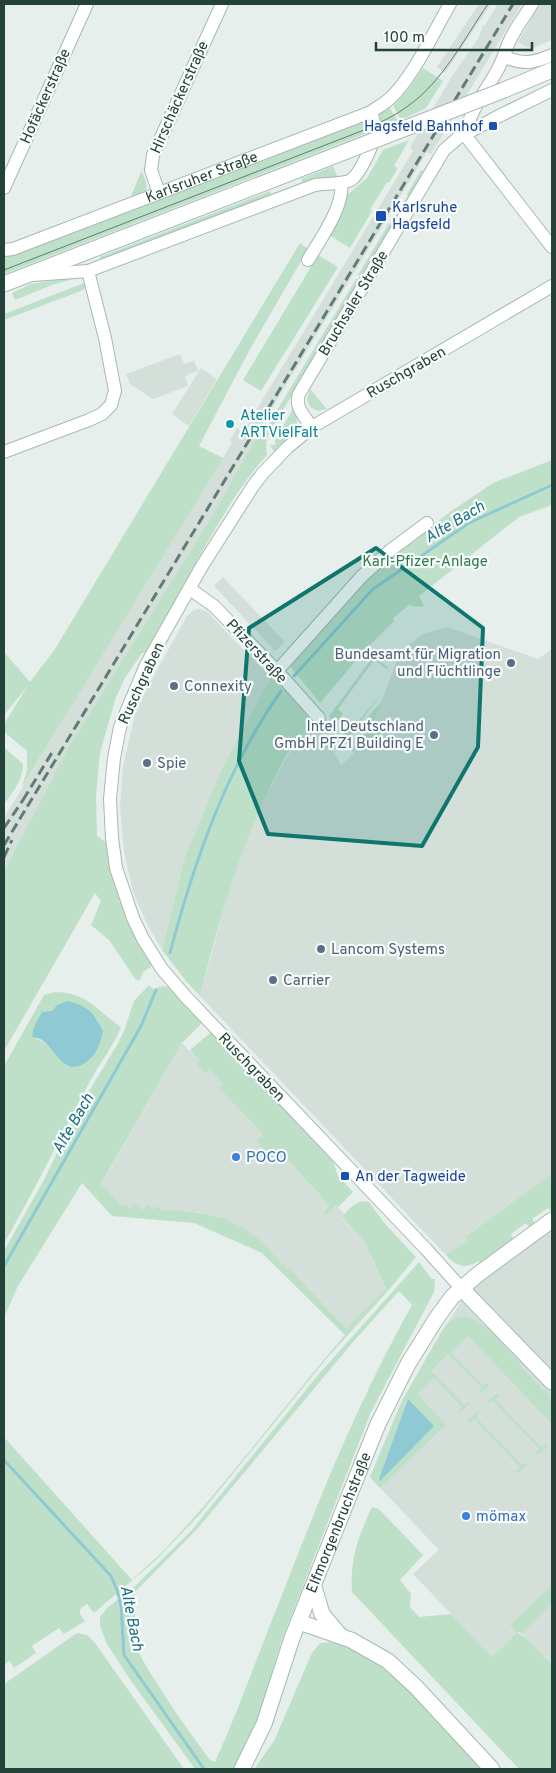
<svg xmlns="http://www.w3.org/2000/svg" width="556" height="1773" viewBox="0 0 556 1773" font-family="Overpass,sans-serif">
<rect width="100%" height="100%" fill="#e6efeb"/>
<!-- built -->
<path fill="#d4dfda" d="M479,4H491L445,73L437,67Z
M498,4H522L431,154L427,152L271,410L257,433L261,436L263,442L82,725L4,871V818L54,735L88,673L93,671L141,591V586L154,570L190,510V503L199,491L203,490L232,443L230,440L237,428L243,432L413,151L410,148L414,140L451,78L479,37L483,25H485Z
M540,4H552V40L531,49L518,42Z
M180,354L184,364L194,361L198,371L189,374L185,377L188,386L153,399L130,384L126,374Z
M201,368L217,379L189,426L172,414Z
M223,577L285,642L275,651L214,586Z
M199,609L208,612L211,615L226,632L271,677L222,768L185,856L162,950L147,924L133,892L124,852L120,807L123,766L135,715L146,690L187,616L194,610Z
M447,627L538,659L552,649V1173L465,1237L467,1240L446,1255L200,996L227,897L246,841L267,794L295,742L304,730L316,722L341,765L354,753L351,750L353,747L356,746L359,749L361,745L374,742L375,744L372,726L398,658L404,650L421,635Z
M182,1043L199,1061L196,1064L210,1070L224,1084L220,1088L263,1134L257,1141L277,1163L284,1156L329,1205L323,1211L326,1214L336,1205L345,1214L342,1219L363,1239L386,1290L346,1328L289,1268L287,1270L249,1232L218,1217L199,1212L130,1210L122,1207L101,1185Z
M552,1226V1666L519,1631L493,1658L413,1574L439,1550L370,1477L402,1401L434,1344L473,1283Z"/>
<!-- green -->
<path fill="#bfe0c8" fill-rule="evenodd" d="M423,68L443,81L426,108L401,120L393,106L407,91Z
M389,107L398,121L384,127L380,120V114Z
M362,121L369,126L372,131L4,274V257L12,255Z
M409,140L394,166L398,168L389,183L387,182L370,210L372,211L350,248L329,235L347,195L367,178L383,150Z
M333,166L338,178L303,183L301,179Z
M421,170L425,172L280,415L276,412L356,279H358L360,276L358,275L389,223L391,224L408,196L407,194Z
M141,172H142C149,187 150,195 131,196Z
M270,191L271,195L101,261L100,257Z
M300,243L308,249L249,351L199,446L223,458L22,787L27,770V751L4,732V724L27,687L4,715V652L30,682L55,649Z
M318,255L338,267L261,391L243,380Z
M76,277H80L52,285L15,300L12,293L31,284Z
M87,282V286L83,290L4,320V314Z
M310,389L327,409L318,411L310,407L307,399Z
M293,409C305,430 288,439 274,452L270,445H275V440Z
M272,419L276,421C267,435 265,439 267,455C236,489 214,532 191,571L193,573L148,652L142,653L125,678L116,697L100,753L96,795L97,836L107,843L116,890L133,931L152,966L143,972L140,980H136L109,940L91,925L101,901L95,893L4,1051V871L71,743L210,520L255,440L261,436Z
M552,460V505L519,517L419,596L424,606L419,607L409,605L393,618L394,621L365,650L320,703L289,665L363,581L410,542L450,512L493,483Z
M373,657L388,667L387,669L374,660L338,709L343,714L335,724L329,716Z
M271,677L283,689L290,693L316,722C294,736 284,760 272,783C239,851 218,923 200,996L186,981L162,950L185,856L222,768Z
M379,696L349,738H345C341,733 345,728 348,724L353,728Z
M382,701L372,726L381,730L375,744L373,742L365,744C359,722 368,718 382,701Z
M4,747L23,764C23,780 13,792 4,804Z
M149,985C155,992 156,987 163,986C165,986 168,987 170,987L202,1023L182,1043L101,1184L122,1206L125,1204L130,1209L136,1204L142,1210L148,1205L153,1210L158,1206L162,1210C194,1211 221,1213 248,1231C263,1241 275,1257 287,1269L289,1268L346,1328L386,1289L363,1239L342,1218C347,1209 359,1198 369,1202L385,1224L416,1257L386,1293L327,1358L200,1514L156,1560L94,1613L87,1604L80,1609V1614L85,1621L64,1634L59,1628L32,1646L36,1653L14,1668L10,1661L4,1665V1437L132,1580C144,1568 157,1558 168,1546C231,1479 285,1404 345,1335L262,1253L194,1223L112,1216L82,1183L18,1286L4,1317V1251L45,1178L77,1111L117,1045L124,1031L134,1001Z
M55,992C87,992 97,1011 121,1027C113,1048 97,1066 87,1087C59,1139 34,1192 4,1243V1066L44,995ZM57,1005L69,1067C54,1056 51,1042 32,1037Z
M210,1033H212L333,1161L338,1176L353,1192L338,1207L336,1205L326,1215L323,1212L329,1205L285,1157L277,1163L256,1141L263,1134L219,1088L223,1084L210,1070L205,1073L196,1064L199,1061L190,1050Z
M552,1173V1213L548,1208L532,1219L536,1225L531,1229L526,1223L511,1234L513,1239L480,1263L479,1261C466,1269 456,1267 446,1255L467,1240L465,1237Z
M419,1262L432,1279H435L434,1292L371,1412L281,1642L256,1725L235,1769H195L131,1681L107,1644L100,1626V1617L107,1608L133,1588L191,1531L319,1374ZM399,1291L412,1305C359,1399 319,1499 280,1600C258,1654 239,1709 215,1762L210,1760L176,1713L149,1671L135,1646V1592L198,1528L353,1342Z
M464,1316C487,1321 504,1346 519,1362V1364L543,1390L546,1391L550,1394L549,1397L552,1400V1424L468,1336L451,1352L483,1386L489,1382V1386L480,1394H478L482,1388L448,1354L431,1371L464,1405L469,1401V1404L461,1412H457L462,1407L434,1378L417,1394L446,1425L380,1488L370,1477L402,1401L445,1326L453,1319Z
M497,1393L500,1394L495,1399L541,1447L547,1443V1447L538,1455L534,1454L539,1449L493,1401L487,1404L488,1401Z
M477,1411L480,1412L476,1417L522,1465L528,1462L527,1465L519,1472H515L520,1467L474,1419L469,1423L468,1422V1420Z
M372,1507L379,1509L423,1555L400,1580L411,1594L410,1607L419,1617L451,1614L492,1657L517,1633L510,1625L552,1585V1603L521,1634L519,1631L517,1632L528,1640L552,1665V1769H519L352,1592C350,1557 358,1538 372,1507Z
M77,1633L87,1635L95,1643L184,1769H4V1684Z
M335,1642L342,1643L363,1654L405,1684L425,1709L459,1743L480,1769H254L274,1741L312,1653L320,1643Z"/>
<!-- water -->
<path fill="#8ec9d4" d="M67,1001C90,1007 92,1011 103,1031C99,1046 97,1056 83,1064C63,1075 56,1050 43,1041C40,1038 36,1038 32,1037L34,1027L42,1012L52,1011L57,1005Z
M408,1399L434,1426L379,1482L380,1476Z"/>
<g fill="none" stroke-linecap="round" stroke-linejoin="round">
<!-- stream -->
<path stroke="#8ec9d4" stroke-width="3" d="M294,676L373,589L469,523L552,485
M170,953C194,862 226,769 281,691
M4,1266L141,1026L156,990
M4,1460L111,1576L117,1590L121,1605L124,1655L204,1769"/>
<!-- street casing -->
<g stroke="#a8b8b2" stroke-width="14">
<g id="street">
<path d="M505,57C524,65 533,63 552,55"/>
<path d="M465,135C470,110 486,91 498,69C502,62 504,55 507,47C512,32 524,18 532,4"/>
<path d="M465,135L552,247"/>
<path d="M4,188L87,4"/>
<path d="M159,193L151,170L153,155L222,4"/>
<path id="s1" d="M4,250L13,249L371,112C376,108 382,105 387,101C411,82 434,31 450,4"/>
<path d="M308,260C320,240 345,205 341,183"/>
<path d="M33,275L88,271L315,185C326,183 341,185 351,180C360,174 375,142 375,131C375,125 373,118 371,112"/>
<path d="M312,427C305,417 294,407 299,394L444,150L458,138L499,116L552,90"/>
<path d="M4,452L89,420L102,414L111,405L115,391L105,338L88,271"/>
<path d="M190,589L214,606L277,671L319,718"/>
<path d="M277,671L362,576L392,549L427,523"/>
<path d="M461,1288L426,1249L186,997L162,969L143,939L133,918L116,868L112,838L110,799L114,758L120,727L146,665L202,566L253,486L263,473L288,447L312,427L552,286"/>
</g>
</g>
<!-- secondary casing -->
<g stroke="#a4bbb3" stroke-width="17">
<g id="secondary">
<path d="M504,90L552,70"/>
<path d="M4,284L130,235"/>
<path d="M461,1288L552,1382"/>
<path d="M314,1587L322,1614L339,1634"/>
<path d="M299,1622L351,1640L388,1661L416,1687L492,1769"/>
<path id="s2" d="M242,1769L264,1724L292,1638L378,1424L408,1364L436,1319L452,1297L477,1275L552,1220"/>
</g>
</g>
<!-- street -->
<use href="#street" stroke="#fff" stroke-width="12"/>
<!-- secondary -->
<use href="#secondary" stroke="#fff" stroke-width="15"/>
<!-- tram -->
<path stroke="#5f7d75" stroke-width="1" d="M4,270L364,130C379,123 395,116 408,106C443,81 464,39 488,4"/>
<!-- rail -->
<path stroke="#5f7d75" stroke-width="3" stroke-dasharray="10 5" stroke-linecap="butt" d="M23,800L53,751
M4,828L23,800
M4,845L513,4
M4,857L12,840"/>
<!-- secondary-bridge casing -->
<g stroke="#a4bbb3" stroke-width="17" stroke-linecap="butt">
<path id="secondary-bridge" d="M130,235L504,90"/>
</g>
<!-- secondary-bridge -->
<use href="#secondary-bridge" stroke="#fff" stroke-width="15"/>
</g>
<!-- marked area -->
<path fill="#0f766e" fill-opacity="0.2" stroke="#0f766e" stroke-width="4" stroke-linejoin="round" d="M376,548L483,628L478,747L422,846L268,834L239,761L249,628Z"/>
<!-- markers -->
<g fill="#1a4fb4" stroke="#f7fbf9" stroke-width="2">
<rect x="488" y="121" width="10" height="10" rx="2.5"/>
<rect x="375" y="210" width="12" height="12" rx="2.5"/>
<rect x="340" y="1171" width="10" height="10" rx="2.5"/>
</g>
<circle fill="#0f9aa8" stroke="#f7fbf9" stroke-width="2" cx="230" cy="424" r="5"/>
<g fill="#5c6f8a" stroke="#f7fbf9" stroke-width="2">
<circle cx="511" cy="663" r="5"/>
<circle cx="174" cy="686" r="5"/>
<circle cx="434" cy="735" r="5"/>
<circle cx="147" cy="763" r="5"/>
<circle cx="321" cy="949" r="5"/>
<circle cx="273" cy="980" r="5"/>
</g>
<g fill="#3f7fe0" stroke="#f7fbf9" stroke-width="2">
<circle cx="236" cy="1157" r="5"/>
<circle cx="466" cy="1516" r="5"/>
</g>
<g text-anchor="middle" stroke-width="4.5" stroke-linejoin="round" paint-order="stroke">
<!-- street labels -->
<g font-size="15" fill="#24423a" stroke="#f7fbf9">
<text transform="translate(45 96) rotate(-66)" y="5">Hofäckerstraße</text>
<text transform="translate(179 97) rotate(-66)" y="5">Hirschäckerstraße</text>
<text dy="5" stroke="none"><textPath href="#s1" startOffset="211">Karlsruher Straße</textPath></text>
<text transform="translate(353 303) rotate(-59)" y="5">Bruchsaler Straße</text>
<text transform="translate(406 372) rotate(-30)" y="5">Ruschgraben</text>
<text transform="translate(257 651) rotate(47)" y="5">Pfizerstraße</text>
<text transform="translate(141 683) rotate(-65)" y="5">Ruschgraben</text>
<text transform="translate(252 1067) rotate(46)" y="5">Ruschgraben</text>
<text dy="5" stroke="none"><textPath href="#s2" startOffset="265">Elfmorgenbruchstraße</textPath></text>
</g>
<!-- transit labels -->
<g font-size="15" fill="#164399" stroke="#f7fbf9" text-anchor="start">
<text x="483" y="131" text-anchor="end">Hagsfeld Bahnhof</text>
<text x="392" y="212">Karlsruhe<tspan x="392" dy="17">Hagsfeld</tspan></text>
<text x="355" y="1181">An der Tagweide</text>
</g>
<!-- culture labels -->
<g font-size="15" fill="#0d838f" stroke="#f7fbf9" text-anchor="start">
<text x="240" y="420">Atelier<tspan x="240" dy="17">ARTVielFalt</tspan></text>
</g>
<!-- park labels -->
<g font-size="15" fill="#2d7a4b" stroke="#f7fbf9">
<text x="425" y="566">Karl-Pfizer-Anlage</text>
</g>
<!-- service labels -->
<g font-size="15" fill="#4e5e75" stroke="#f7fbf9" text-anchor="start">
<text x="501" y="659" text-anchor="end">Bundesamt für Migration<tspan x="501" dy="17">und Flüchtlinge</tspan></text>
<text x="184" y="691">Connexity</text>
<text x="424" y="731" text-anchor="end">Intel Deutschland<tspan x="424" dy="17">GmbH PFZ1 Building E</tspan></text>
<text x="157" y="768">Spie</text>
<text x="331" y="954">Lancom Systems</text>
<text x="283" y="985">Carrier</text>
</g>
<!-- shop labels -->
<g font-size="15" fill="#366cbe" stroke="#f7fbf9" text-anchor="start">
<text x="246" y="1162">POCO</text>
<text x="476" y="1521">mömax</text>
</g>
<!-- water labels -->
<g font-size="16" font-style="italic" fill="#1c6f80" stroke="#f7fbf9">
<text transform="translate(454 521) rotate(-31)" y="6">Alte Bach</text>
<text transform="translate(72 1123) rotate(-60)" y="6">Alte Bach</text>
<text transform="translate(133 1618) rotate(79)" y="6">Alte Bach</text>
</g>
</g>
<!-- border -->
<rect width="556" height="1773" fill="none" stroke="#24423a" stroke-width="10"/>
<!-- scale -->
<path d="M376 42v8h156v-8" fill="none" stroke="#24423a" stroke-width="2.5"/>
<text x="384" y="42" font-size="15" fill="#24423a" stroke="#f7fbf9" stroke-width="4" paint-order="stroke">100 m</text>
</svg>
